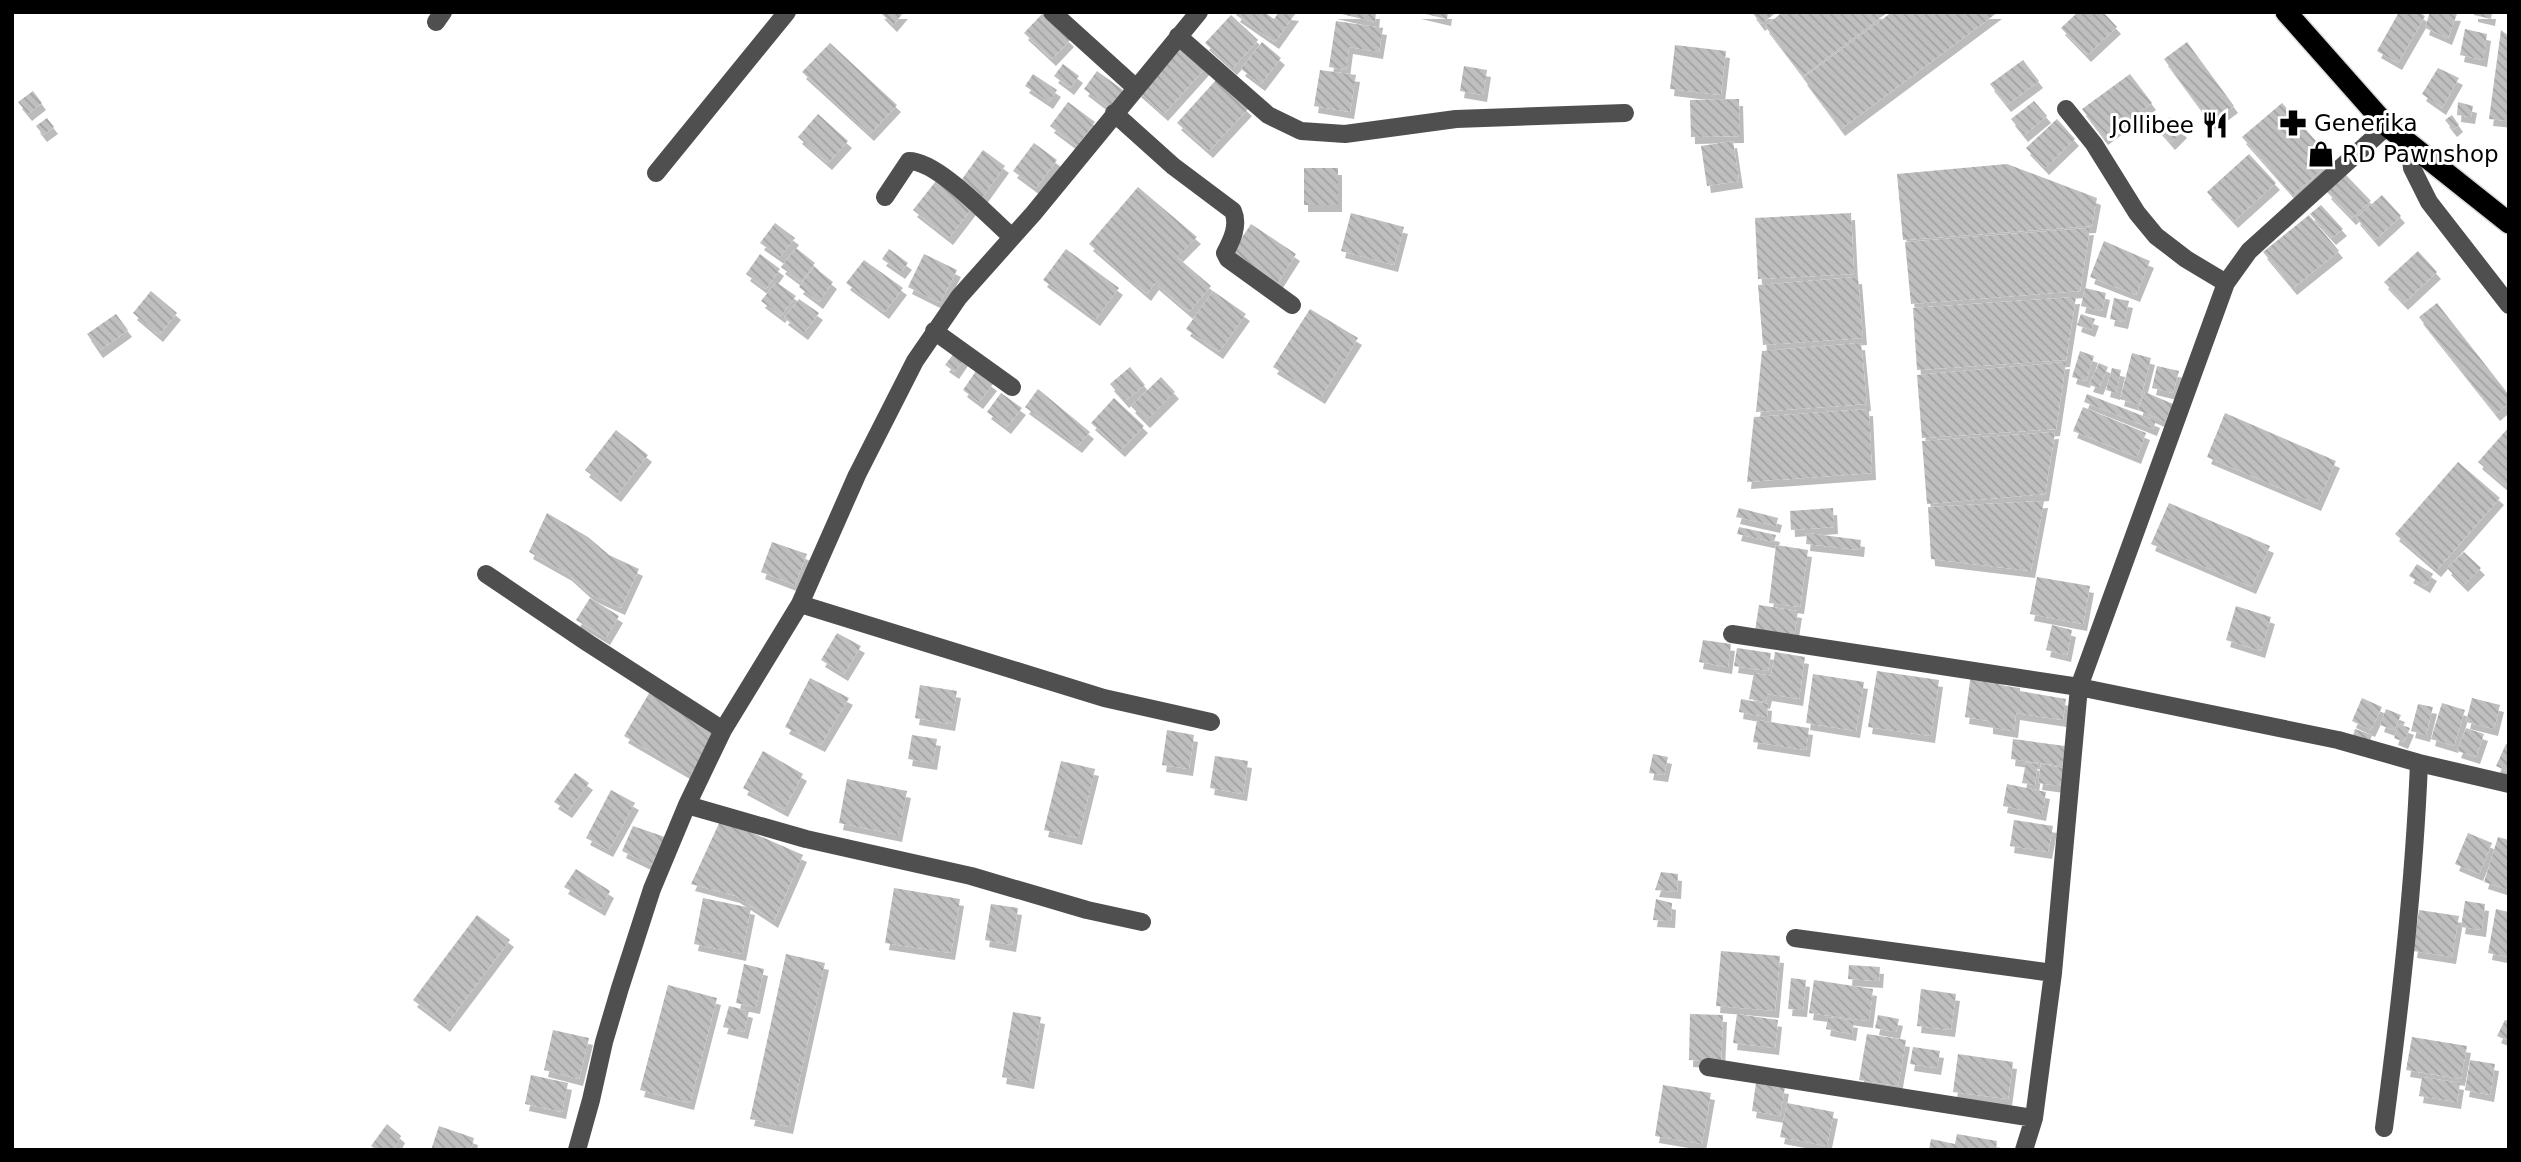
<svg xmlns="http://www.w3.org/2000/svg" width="2521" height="1162" viewBox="0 0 2521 1162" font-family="'DejaVu Sans',sans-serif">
<defs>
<pattern id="building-back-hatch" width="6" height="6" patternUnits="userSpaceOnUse" patternTransform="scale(1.75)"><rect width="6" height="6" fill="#bfbfbf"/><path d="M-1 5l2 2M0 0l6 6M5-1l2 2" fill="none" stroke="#a2a2a2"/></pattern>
<filter id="shadow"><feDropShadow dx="4" dy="7" stdDeviation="0" flood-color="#0004"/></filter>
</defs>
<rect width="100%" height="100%" fill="#fff"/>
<!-- building -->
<path fill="url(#building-back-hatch)" filter="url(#shadow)" d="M880,12H904L893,25Z
M1238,12H1264L1274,19L1279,12L1295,14L1275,42L1236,15Z
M1333,12H1376L1375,22Z
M1417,12H1448L1447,19Z
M1752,12H1777L1761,24Z
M1783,12H1888L1803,76L1765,26Z
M1892,12H1998L1841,129L1803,78Z
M2078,12H2103L2117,27L2087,55L2061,28Z
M2399,12H2419L2425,16L2398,63L2377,51Z
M2430,12L2457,14L2448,38L2425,28Z
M2474,12H2492L2491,19L2474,15Z
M1042,14L1070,40L1052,59L1024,33Z
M1231,15L1258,40L1233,68L1205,43Z
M1336,21L1383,28L1379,52L1349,47L1346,70L1329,67Z
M2465,29L2487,34L2483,60L2460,55Z
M2501,30L2509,36V121L2489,119Z
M1181,41L1208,65L1164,114L1137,90Z
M1262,42L1281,58L1261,84L1241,69Z
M2187,42L2234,106L2211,123L2164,59Z
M830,43L897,105L870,134L802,72Z
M1675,45L1726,51L1721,95L1670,89Z
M2023,60L2039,81L2007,105L1990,84Z
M1063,64L1079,76L1070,88L1054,76Z
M1464,66L1487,70L1483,95L1460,91Z
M2438,68L2459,78L2442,108L2422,94Z
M1320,70L1356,75L1350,112L1314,106Z
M1097,71L1123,90L1109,108L1084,89Z
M1033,74L1057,90L1049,102L1025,86Z
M2130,74L2152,103L2104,138L2082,109Z
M1216,80L1248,109L1209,151L1177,123Z
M33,91L42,103L28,114L18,102Z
M1739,99L1740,136L1691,137L1690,100Z
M2034,101L2047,116L2024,135L2011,119Z
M1068,102L1095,122L1077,146L1050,126Z
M2458,102L2473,106L2471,117L2457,115Z
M2282,103L2333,160L2293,195L2242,137Z
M818,114L848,141L828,163L798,137Z
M2452,115L2459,125L2453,130L2445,120Z
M2170,117L2183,131L2171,143L2158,128Z
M47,118L54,127L43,135L36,126Z
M2057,119L2075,139L2045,168L2026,148Z
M1733,141L1739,181L1707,186L1701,146Z
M1034,143L1057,160L1036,188L1013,171Z
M983,150L1005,166L982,198L960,182Z
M2249,154L2276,183L2234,221L2207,192Z
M2007,164L2097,198L2092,226L1903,240L1897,174Z
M1304,168H1338V205H1304Z
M2346,175L2371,201L2352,218L2327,192Z
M936,181L972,208L949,238L913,210Z
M1138,187L1197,237L1177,257L1211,286L1189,312L1155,283L1147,294L1089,244Z
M2382,195L2401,216L2375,240L2356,218Z
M2321,205L2343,229L2332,238L2310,214Z
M1351,213L1404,227L1394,265L1341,251Z
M1851,213L1854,274L1758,279L1755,218Z
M2309,215L2339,251L2293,288L2263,252Z
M775,223L795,238L780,257L760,243Z
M1251,224L1296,254L1277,284L1231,254Z
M2090,228L2080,291L1911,304L1905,242Z
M2104,241L2150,261L2136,295L2090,277Z
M796,248L815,263L801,282L781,267Z
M889,249L908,263L901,272L882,259Z
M1066,249L1119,288L1096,319L1043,280Z
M2418,251L2437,272L2404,303L2384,282Z
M760,254L780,269L766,289L746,274Z
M924,254L957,270L940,303L908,287Z
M864,260L903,288L885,312L846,283Z
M814,267L833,282L819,302L799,287Z
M1858,277L1863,338L1763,345L1758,285Z
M776,282L796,296L781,316L761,301Z
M2085,288L2106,293L2102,311L2081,306Z
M151,291L177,313L159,335L133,313Z
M1213,291L1246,314L1219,352L1186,329Z
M2076,297L2066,360L1917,370L1913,308Z
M2114,298L2129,301L2124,322L2110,319Z
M799,299L819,313L804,333L784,318Z
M2437,303L2509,395V403L2496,414L2419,317Z
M1310,309L1358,338L1321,397L1273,367Z
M116,314L128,330L99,351L87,334Z
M2081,314L2095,319L2091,330L2077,325Z
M1861,343L1867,404L1756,412L1762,351Z
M2080,351L2094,356L2086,381L2072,377Z
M955,352L964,359L955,372L945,365Z
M2132,353L2151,358L2139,405L2120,399Z
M2066,362L2056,429L1922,438L1917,375Z
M2099,363L2108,367L2099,388L2089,385Z
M2157,366L2179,371L2173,393L2152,388Z
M1130,367L1145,385L1125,401L1110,384Z
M2112,368L2121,370L2116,393L2106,390Z
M976,371L993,384L979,402L963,390Z
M1161,377L1175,392L1146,421L1131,406Z
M1038,389L1090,432L1078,446L1025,407Z
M2145,392L2173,404L2165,422L2138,410Z
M1001,393L1022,408L1007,427L987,412Z
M2087,394L2156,421L2153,429L2084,402Z
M1114,398L1144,426L1121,450L1091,423Z
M2083,407L2146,433L2137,457L2073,431Z
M1869,409L1872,473L1747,482L1754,417Z
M2225,413L2336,461L2317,504L2207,457Z
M2509,427V483L2506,486L2478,462Z
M616,430L648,455L617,495L585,470Z
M2055,432L2045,494L1927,504L1922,441Z
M2458,462L2500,498L2437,570L2395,534Z
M2044,501L2031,571L1931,559L1928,507Z
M2169,503L2270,546L2252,587L2151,544Z
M1739,508L1778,518L1776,526L1736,517Z
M1833,508L1834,527L1791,530L1790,511Z
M547,513L588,537L609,555L639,569L621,608L590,594L568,574L529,552Z
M1739,527L1776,535L1774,542L1737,534Z
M1807,533L1861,540L1860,550L1806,544Z
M772,542L807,554L795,585L761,572Z
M1776,545L1808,550L1800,607L1769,603Z
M2464,552L2481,568L2464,585L2447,568Z
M2417,564L2433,574L2426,586L2409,576Z
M2037,577L2090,586L2083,624L2030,614Z
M590,598L619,616L606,638L576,620Z
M1759,605L1798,611L1794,637L1755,631Z
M2236,606L2271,617L2261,651L2226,640Z
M2052,625L2072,630L2067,655L2046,650Z
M837,633L861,646L844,674L821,660Z
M1703,640L1731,644L1728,667L1699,662Z
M1737,648L1771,653L1768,671L1734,666Z
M1775,652L1805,657L1799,699L1768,694L1766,702L1749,699L1754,673L1771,676Z
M1877,671L1939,680L1931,736L1868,727Z
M1813,674L1864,682L1856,731L1806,723Z
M1971,674L2000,678L1999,685L2020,688V691L2066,699L2063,720L2016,713L2014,731L1989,727V721L1965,717Z
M810,678L849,698L821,745L785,727Z
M920,685L957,691L951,724L915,718Z
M651,690L718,729L691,775L624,736Z
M2362,698L2382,707L2371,730L2352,721Z
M2472,698L2500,705L2494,729L2466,722Z
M1741,699L1768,704L1767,717L1739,712Z
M2442,703L2465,710L2454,746L2431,739Z
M2418,704L2433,707L2426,735L2411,731Z
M2386,709L2401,715L2394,730L2380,725Z
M1757,720L1809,728L1806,750L1753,742Z
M2399,724L2410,728L2404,742L2394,738Z
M2466,728L2484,734L2476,757L2457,751Z
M2355,729L2372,735L2369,745L2352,739Z
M1167,730L1194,735L1189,769L1162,765Z
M912,735L937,739L933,763L908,759Z
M2013,739L2065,746L2062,766L2011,759Z
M2506,744L2509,745V772L2496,766Z
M763,751L803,774L784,810L743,788Z
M1653,754L1668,757L1664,775L1649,773Z
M1215,756L1248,761L1243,794L1210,788Z
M1061,761L1095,769L1078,838L1044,830Z
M2026,762L2038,764L2035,785L2022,783Z
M2041,764L2063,768L2060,786L2038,783Z
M575,773L589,783L568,811L554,802Z
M847,779L907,791L898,835L839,823Z
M2007,784L2046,792L2042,814L2003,806Z
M611,790L635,803L609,850L586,838Z
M721,819L803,855L774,921L736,896L691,884Z
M2014,820L2053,826L2048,852L2010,846Z
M633,826L665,837L651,865L622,851Z
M2468,833L2492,843L2479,874L2455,864Z
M2498,837L2509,840V890L2484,882Z
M576,869L610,891L601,909L564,887Z
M1661,872L1678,874L1677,892L1655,890Z
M894,888L960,899L951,953L885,943Z
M703,898L751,908L742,954L694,944Z
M1656,899L1672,903L1671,921L1653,920Z
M2465,901L2485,904L2482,930L2461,927Z
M991,904L1018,908L1012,945L985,940Z
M2496,909L2509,912L2508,957L2488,953Z
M2419,910L2459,916L2452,957L2413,951Z
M477,915L510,940L446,1025L413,1000Z
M1721,951L1780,956L1775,1011L1716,1006Z
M786,954L825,963L789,1127L750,1119Z
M744,964L764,969L756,1007L736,1003Z
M1849,965L1880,967L1879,981L1848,979Z
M1791,978L1806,980L1803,1010L1788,1009Z
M1814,980L1873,989L1869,1021L1809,1013Z
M668,985L717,998L690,1103L640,1090Z
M1921,989L1956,994L1951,1030L1917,1026Z
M729,1006L749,1011L744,1032L723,1027Z
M1013,1012L1041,1017L1030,1082L1002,1077Z
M1690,1014L1723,1015L1721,1062L1689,1060Z
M1737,1014L1778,1020L1775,1048L1733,1043Z
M1878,1015L1899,1019L1896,1032L1875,1028Z
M1828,1017L1854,1021L1852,1034L1826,1029Z
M2505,1020L2509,1021V1041L2497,1036Z
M553,1030L589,1038L579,1079L544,1070Z
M1867,1034L1906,1040L1898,1086L1859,1080Z
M2412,1037L2467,1046L2461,1079L2406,1070Z
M1913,1047L1940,1051L1937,1068L1910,1064Z
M1958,1054L2013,1062L2008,1099L1953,1092Z
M2470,1060L2495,1064L2490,1095L2465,1090Z
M531,1075L568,1083L562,1112L525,1104Z
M2422,1077L2460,1083L2457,1102L2419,1096Z
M1756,1083L1785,1087L1780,1116L1752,1111Z
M1663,1085L1711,1093L1702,1144L1655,1136Z
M1787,1103L1834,1112L1827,1146L1780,1137Z
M387,1124L401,1136L394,1150H377L371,1146Z
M439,1126L474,1138L471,1150H431Z
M1957,1134L1997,1141L1996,1150H1929L1931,1139L1955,1144Z"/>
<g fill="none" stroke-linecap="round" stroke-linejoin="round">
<!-- highway casing -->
<g stroke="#dbdbdb" stroke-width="24">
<path id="highway" d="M2286,12L2387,126L2509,223"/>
</g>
<!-- minor -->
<path stroke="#4f4f4f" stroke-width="18" d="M1052,12L1136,88
M436,22L443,12
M1178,36L1268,115L1301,131L1345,134L1456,119L1625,113
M2066,109L2094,144L2137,213L2156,236L2186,259L2226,283
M1114,113L1173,166L1233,211C1239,225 1232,240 1225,253L1228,259L1292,305
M2409,146L2412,168L2429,202L2509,305
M656,173L787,12
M885,197L909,161C938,161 989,217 1012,237
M934,331L1012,387
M486,574L588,643L723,730
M800,604L1104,698L1211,722
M1732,634L2079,687L2338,740L2419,763L2509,784
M687,805L806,839L971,876L1087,910L1142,922
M1795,938L2053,973
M1708,1067L2034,1118
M2384,1128C2400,1007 2414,886 2419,763
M577,1150L591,1100L604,1042L620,988L652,889L687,805L723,730L800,604L857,475L915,361L959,297L1033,214L1199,12
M2024,1150L2034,1118L2053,973L2079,687L2226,283L2249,251L2387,126"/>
<!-- highway -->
<use href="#highway" stroke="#000" stroke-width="21"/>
</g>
<!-- icons -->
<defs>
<g id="pharmacy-bare" transform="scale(2.1)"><path d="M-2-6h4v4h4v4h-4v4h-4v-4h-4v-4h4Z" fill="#000" stroke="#fff" stroke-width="2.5" paint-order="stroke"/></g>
<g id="restaurant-bare" transform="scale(2.1)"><path d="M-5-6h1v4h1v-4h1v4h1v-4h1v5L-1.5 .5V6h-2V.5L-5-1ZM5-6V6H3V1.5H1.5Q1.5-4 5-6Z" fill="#000" stroke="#fff" stroke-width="2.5" paint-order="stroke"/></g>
<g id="shop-bare" transform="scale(2.1)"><path d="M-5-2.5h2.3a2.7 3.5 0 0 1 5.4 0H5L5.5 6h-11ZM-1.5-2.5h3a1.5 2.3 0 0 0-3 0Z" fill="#000" stroke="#fff" stroke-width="2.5" paint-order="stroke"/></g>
</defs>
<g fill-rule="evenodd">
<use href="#pharmacy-bare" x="2293" y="123"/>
<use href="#restaurant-bare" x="2215" y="125"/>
<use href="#shop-bare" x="2321" y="154"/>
</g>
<g text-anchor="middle" stroke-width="6" stroke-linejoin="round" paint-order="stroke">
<!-- poi labels -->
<g font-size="23" fill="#000" stroke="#fff" text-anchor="start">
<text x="2314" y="131">Generika</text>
<text x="2194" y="133" text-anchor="end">Jollibee</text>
<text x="2342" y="162">RD Pawnshop</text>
</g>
</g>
<!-- border -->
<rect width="2521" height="1162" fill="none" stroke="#000000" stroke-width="28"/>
</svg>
